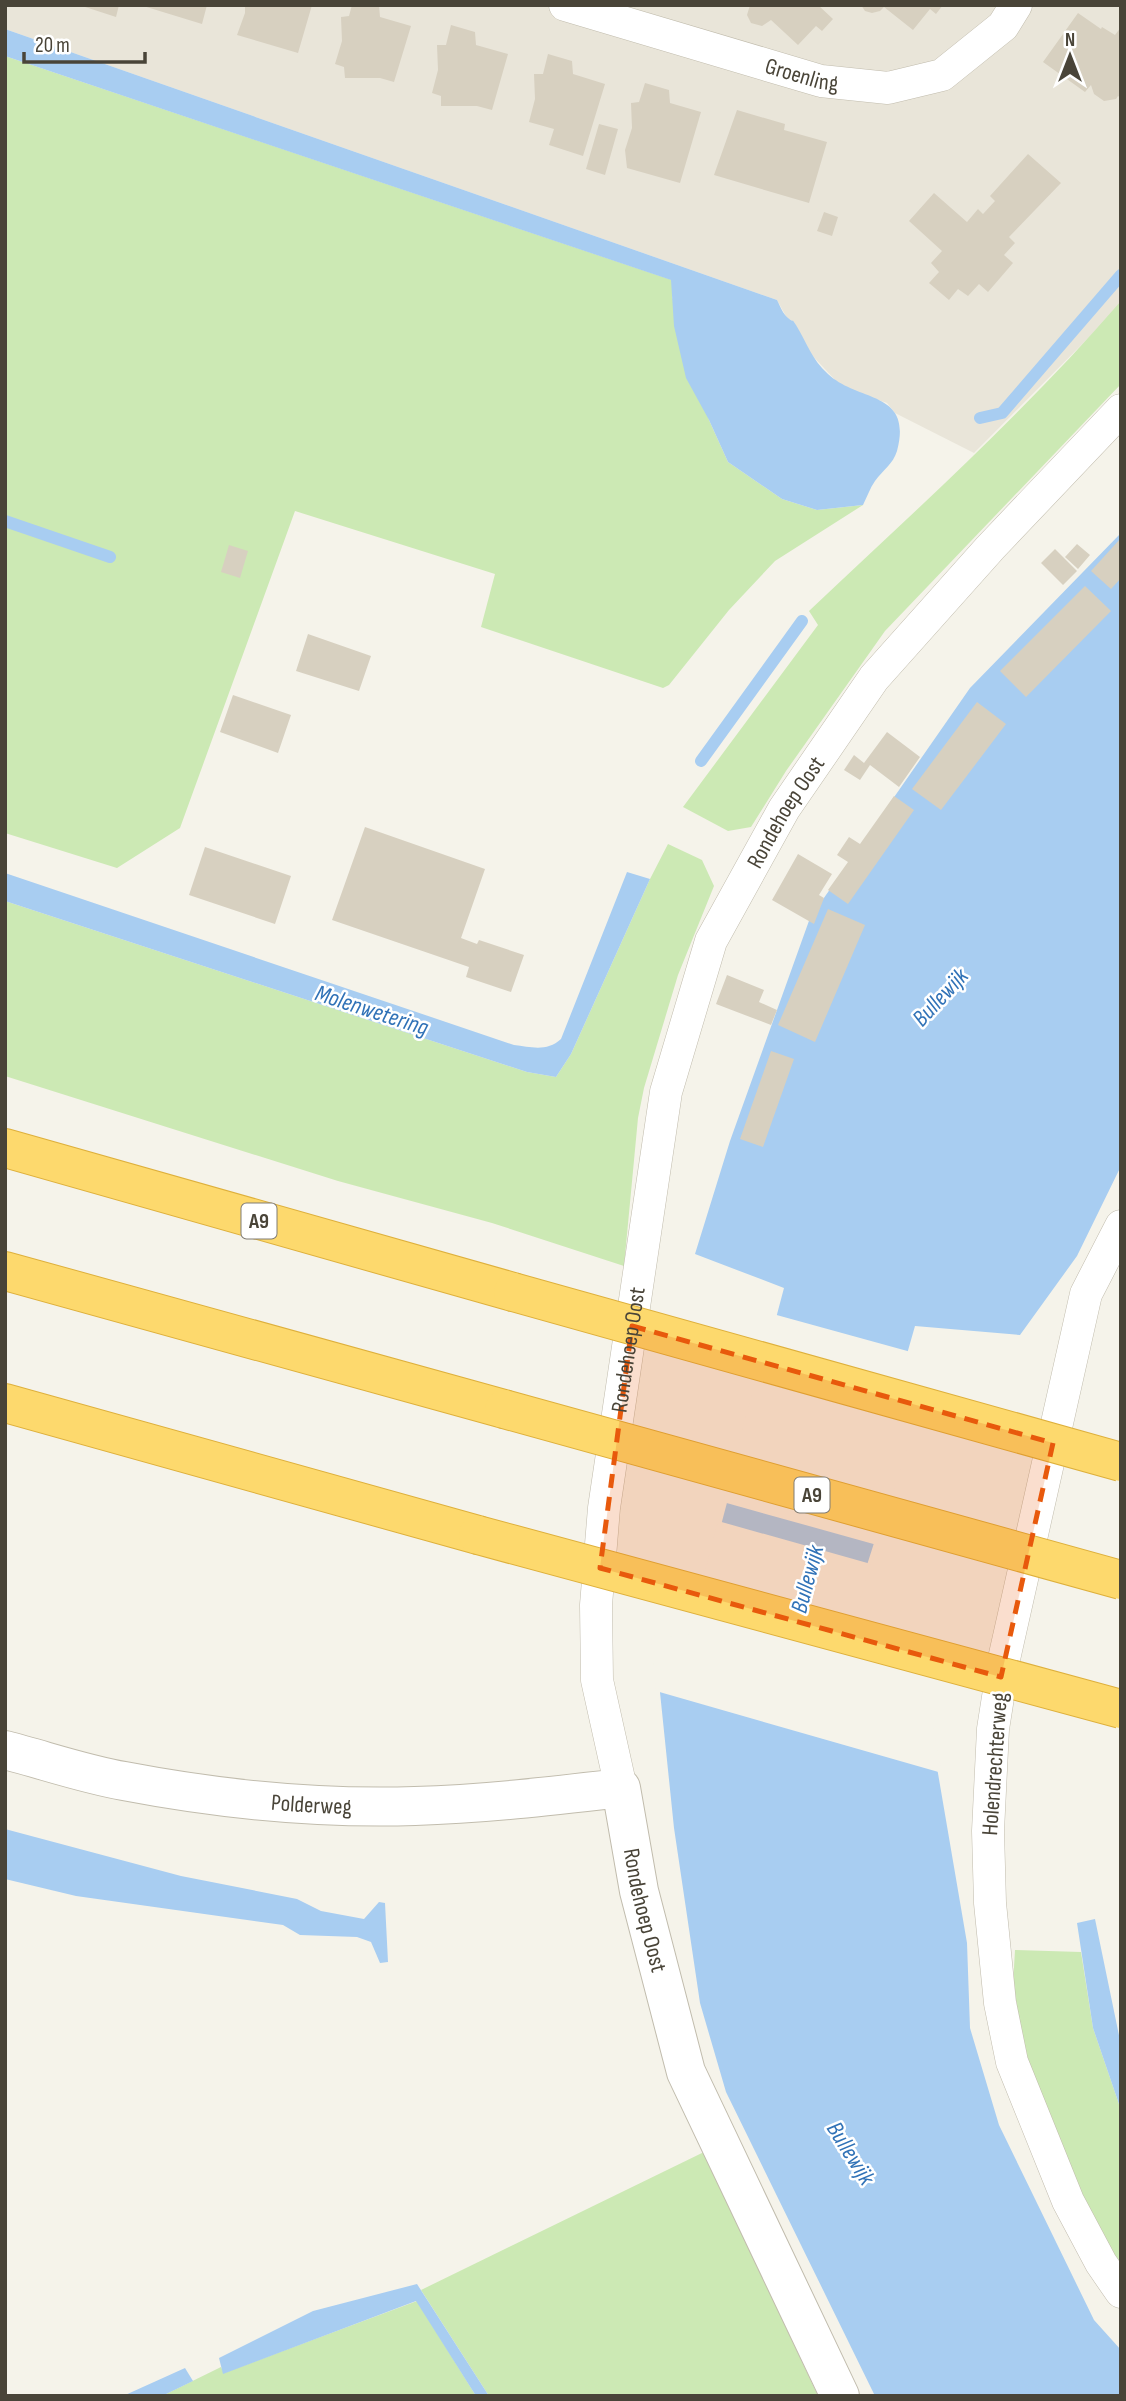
<svg xmlns="http://www.w3.org/2000/svg" width="1126" height="2401" viewBox="0 0 1126 2401" font-family="'Sofia Sans Condensed',sans-serif">
<rect width="100%" height="100%" fill="#f5f3ea"/>
<!-- residential -->
<path fill="#e9e5d9" d="M5,5H1121V305L974,453L895,413L887,403L853,391L837,382L810,353L794,322L787,318L777,300L5,29Z"/>
<!-- green -->
<path fill="#cce9b4" d="M5,56L672,280V296L709,420L728,462L782,499L817,510L863,505L775,561L729,610L669,685L663,688L481,627L495,574L295,511L180,828L117,868L5,833Z
M1121,301V384L885,631L786,771L751,827L728,831L683,807L818,625L809,611C915,511 1025,412 1121,301Z
M668,844L702,860L714,886L678,975L644,1088L638,1118L624,1266L492,1223L338,1181L5,1076V901L527,1072L556,1077L571,1054L650,879Z
M1015,1950L1081,1952L1093,2028L1121,2110V2262L1117,2263L1034,2101L1013,1984Z
M704,2152L818,2396H489L421,2290Z
M417,2301L476,2396H162L221,2367L224,2373Z"/>
<!-- water -->
<path fill="#a8cdf1" d="M5,29L777,300C780,306 783,314 788,318C795,324 791,317 796,325C807,343 812,360 828,374C859,403 913,390 897,451C893,464 883,470 875,481C870,488 867,497 863,505L817,510L782,499L728,462L709,420L686,378L674,326L671,280L5,56Z
M1121,533V1166L1077,1256L1020,1335L915,1326L889,1417L910,1430L831,1678L927,1709L967,1943L970,2028L999,2125L1094,2320L1121,2350V2396H875L726,2092L700,2003L674,1828L658,1673L690,1642L784,1288L695,1254L730,1141L810,918L970,688Z
M627,872L650,879L571,1054L556,1077L527,1072L5,901V873L514,1045C531,1047 547,1052 561,1039Z
M5,1829L181,1876L297,1899L321,1911L364,1919L379,1902L385,1903L388,1962L380,1963L371,1942L357,1937L300,1935L283,1925L76,1896L5,1879Z
M1095,1919L1121,2045V2110L1093,2028L1077,1923Z
M417,2284L489,2396H476L416,2301L223,2374L219,2358L313,2311Z
M185,2368L193,2381L162,2396H123Z"/>
<!-- pier -->
<path fill="#f5f3ea" d="M773,1314L911,1352L893,1416L912,1427L913,1431L877,1545L723,1502Z
M718,1521L871,1564L836,1676L929,1706L942,1773L656,1691L651,1637L654,1635L688,1638Z"/>
<g fill="none" stroke-linecap="round" stroke-linejoin="round">
<!-- stream -->
<path stroke="#a8cdf1" stroke-width="12" d="M980,418L1002,413L1121,275
M5,521L110,557
M701,761L802,621"/>
</g>
<!-- building -->
<path fill="#d7d0c0" d="M79,5H119L116,17Z
M140,5H207L202,24Z
M245,5H312L298,53L237,35L245,13Z
M352,5H379L380,17L411,26L394,82L380,78H345L344,67L335,64L342,41L341,17L349,16Z
M750,5H818L833,19L822,31L816,26L798,45L771,20L762,26L751,23L747,15Z
M861,5H943L936,14L930,9L913,30L884,7L880,11L872,13L865,11Z
M1078,13L1101,29L1102,27L1115,35L1121,27V98L1118,96L1116,99L1104,101L1094,94L1091,85L1085,92L1043,62Z
M451,25L475,32L476,45L508,54L492,110L477,106H441V96L432,93L438,70L437,45H446Z
M548,54L572,61L573,74L605,84L583,156L549,145L554,129L529,122L535,99L534,74H543Z
M645,83L669,90L670,103L701,112L680,183L627,168L625,150L632,128L631,103L639,102Z
M737,110L785,124L784,130L827,142L809,203L714,175Z
M599,124L618,129L605,175L586,169Z
M1028,154L1061,183L1009,237L1015,243L1004,255L1013,263L988,292L979,284L968,296L958,289L949,300L929,283L939,272L931,263L942,251L909,221L934,193L967,222L978,209L983,214L995,201L990,196Z
M824,212L838,217L832,236L817,231Z
M1121,538V578L1111,589L1091,571Z
M1077,544L1090,555L1078,569L1065,557Z
M229,545L248,551L240,578L221,572Z
M1055,549L1077,571L1063,585L1041,563Z
M1085,586L1111,611L1026,697L1000,671Z
M308,634L371,656L359,691L296,671Z
M233,695L291,715L278,753L220,732Z
M977,702L1006,724L941,810L912,789Z
M887,732L920,757L899,787L870,765L860,780L844,770L854,755L864,763Z
M894,796L914,810L848,904L828,890L848,862L837,855L849,837L860,844Z
M365,827L485,869L461,938L477,944L479,940L524,955L511,992L466,977L469,967L332,920Z
M205,847L291,876L275,924L189,895Z
M798,854L832,874L819,895L824,898L814,924L772,900Z
M828,909L865,925L815,1042L778,1025Z
M727,975L764,990L759,1002L777,1010L771,1025L716,1004Z
M771,1051L794,1059L763,1147L740,1139Z"/>
<g fill="none" stroke-linecap="round" stroke-linejoin="round">
<!-- minor casing -->
<g stroke="#c1bcad" stroke-width="33">
<g id="minor">
<path id="s1" d="M565,5L821,81L888,88L942,75L1003,26L1016,5"/>
<path d="M1121,1226L1086,1294L1004,1659L993,1729L988,1831L990,1903L1000,2003L1012,2062L1068,2201L1101,2263L1121,2292"/>
<path id="s2" d="M621,1788L597,1680L596,1605L604,1508L666,1092L711,941L784,809L874,678L990,548L1121,410"/>
</g>
</g>
<!-- tertiary casing -->
<g stroke="#c1bcad" stroke-width="40">
<g id="tertiary">
<path id="s3" d="M5,1750C44,1760 84,1774 124,1781C218,1799 318,1809 415,1806C484,1804 552,1796 621,1788L639,1891L686,2072L840,2396"/>
</g>
</g>
<!-- motorway casing -->
<g stroke="#deb03c" stroke-width="40">
<path id="motorway" d="M5,1148L513,1292
M5,1271L504,1409
M5,1403L478,1535"/>
</g>
<!-- minor -->
<use href="#minor" stroke="#fff" stroke-width="32"/>
<!-- tertiary -->
<use href="#tertiary" stroke="#fff" stroke-width="38"/>
<!-- motorway -->
<use href="#motorway" stroke="#fdd96d" stroke-width="38"/>
<!-- motorway-bridge casing -->
<g stroke="#deb03c" stroke-width="40" stroke-linecap="butt">
<path id="motorway-bridge" d="M513,1292L1121,1462
M504,1409L1121,1580
M478,1535L1121,1709"/>
</g>
<!-- motorway-bridge -->
<use href="#motorway-bridge" stroke="#fdd96d" stroke-width="38"/>
</g>
<!-- marked area -->
<path fill="#e8590c" fill-opacity="0.2" stroke="#e8590c" stroke-width="5" stroke-dasharray="14 9" stroke-linejoin="round" d="M632,1326L1053,1443L1001,1677L600,1568Z"/>
<g text-anchor="middle" stroke-width="5" stroke-linejoin="round" paint-order="stroke">
<!-- shield labels -->
<g fill="#fff" stroke="#807c74" stroke-width="2">
<rect x="241.5" y="1203.5" width="35" height="35" rx="5"/>
<rect x="794.5" y="1477.5" width="35" height="35" rx="5"/>
</g>
<g font-size="21" font-weight="bold" fill="#494438">
<text x="259" y="1228">A9</text>
<text x="812" y="1502">A9</text>
</g>
<!-- street labels -->
<g font-size="23" fill="#494438" stroke="#fff">
<text dy="8" stroke="none"><textPath href="#s1" startOffset="247">Groenling</textPath></text>
<text dy="8" stroke="none"><textPath href="#s2" startOffset="1010">Rondehoep Oost</textPath></text>
<text dy="8" stroke="none"><textPath href="#s2" startOffset="443">Rondehoep Oost</textPath></text>
<text transform="translate(994 1764) rotate(-86)" y="8">Holendrechterweg</text>
<text dy="8" stroke="none"><textPath href="#s3" startOffset="312">Polderweg</textPath></text>
<text dy="8" stroke="none"><textPath href="#s3" startOffset="747">Rondehoep Oost</textPath></text>
</g>
<!-- water labels -->
<g font-size="24" font-style="italic" fill="#3072b7" stroke="#fff">
<text transform="translate(940 997) rotate(-47)" y="8">Bullewijk</text>
<text transform="translate(372 1010) rotate(18)" y="8">Molenwetering</text>
<text transform="translate(807 1579) rotate(-75)" y="8">Bullewijk</text>
<text transform="translate(851 2153) rotate(58)" y="8">Bullewijk</text>
</g>
</g>
<!-- border -->
<rect width="1126" height="2401" fill="none" stroke="#494438" stroke-width="14"/>
<!-- north arrow -->
<g transform="translate(1070 56)" stroke="#ffffff" stroke-width="5" paint-order="stroke">
<path d="M0-5L12 26L0 18L-12 26Z" fill="#494438"/>
<text y="-10" font-size="19" font-weight="bold" text-anchor="middle" fill="#494438">N</text>
</g>
<!-- scale -->
<path d="M24 52v10h121v-10" fill="none" stroke="#494438" stroke-width="3.5"/>
<text x="35" y="52" font-size="21" fill="#494438" stroke="#ffffff" stroke-width="5" paint-order="stroke">20 m</text>
</svg>
